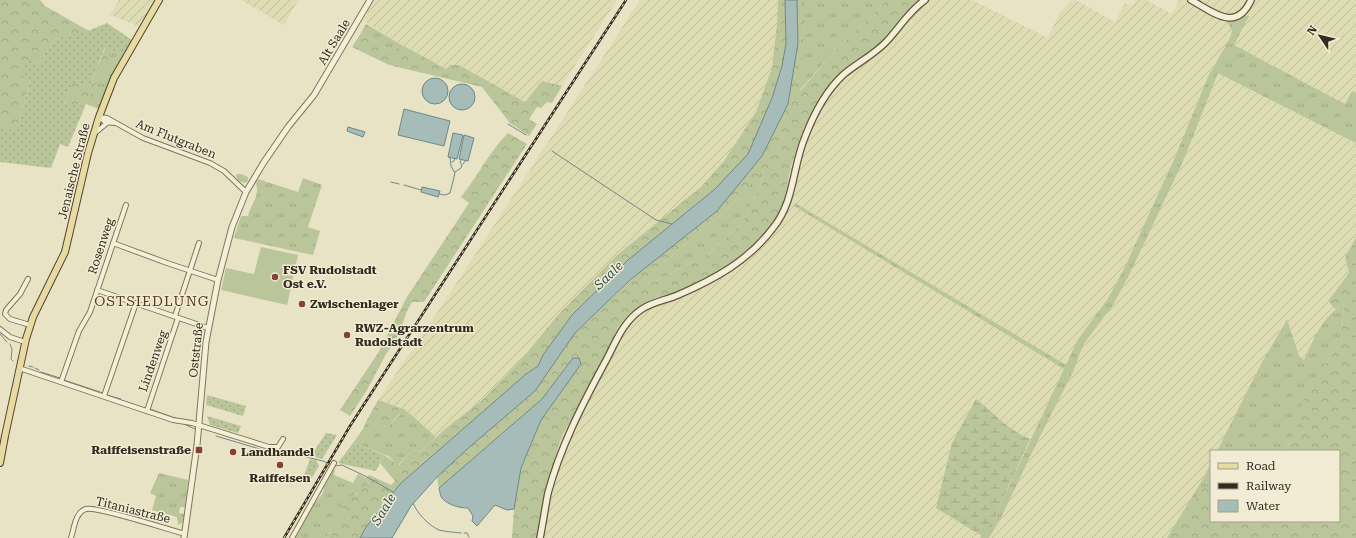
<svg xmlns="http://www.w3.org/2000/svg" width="1356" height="538" viewBox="0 0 1356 538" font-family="'Roboto Serif',serif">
<defs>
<pattern id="farmland-furrows" width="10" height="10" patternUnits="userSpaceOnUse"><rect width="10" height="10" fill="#dddcb3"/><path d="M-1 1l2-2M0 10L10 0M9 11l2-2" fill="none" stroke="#bebd9a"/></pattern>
<pattern id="grass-tufts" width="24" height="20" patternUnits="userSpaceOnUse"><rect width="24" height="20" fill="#bac59a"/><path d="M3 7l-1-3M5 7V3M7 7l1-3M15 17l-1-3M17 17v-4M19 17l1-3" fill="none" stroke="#a0a984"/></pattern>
<pattern id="forest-crowns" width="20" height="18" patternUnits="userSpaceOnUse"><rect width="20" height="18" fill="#bac59a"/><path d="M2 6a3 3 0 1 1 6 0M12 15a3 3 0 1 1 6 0" fill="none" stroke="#a0a984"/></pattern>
<pattern id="wetland-marsh" width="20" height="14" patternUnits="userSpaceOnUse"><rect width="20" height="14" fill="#bac59a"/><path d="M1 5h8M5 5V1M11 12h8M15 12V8" fill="none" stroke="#a0a984"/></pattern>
<pattern id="garden-dots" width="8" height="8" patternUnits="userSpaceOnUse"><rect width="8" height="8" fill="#bac59a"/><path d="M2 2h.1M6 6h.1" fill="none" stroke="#a0a984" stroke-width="1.8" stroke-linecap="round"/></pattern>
</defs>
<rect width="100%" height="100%" fill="#e8e3c5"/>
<!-- farmland -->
<path fill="url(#farmland-furrows)" d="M119,0H155L139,26L110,15Z
M241,0H298L284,25Z
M374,0H617L562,86L542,81L525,102L459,65H450L446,69L400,44L365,22L364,19Z
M640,0H778L777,24L772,68L756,112L724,161L702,187L617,255L521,360L481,401L436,437L404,409L378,400L443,304Z
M920,0H972L1048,38L1059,14L1071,0H1076L1115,22L1125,3L1132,6L1136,0H1146L1172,14L1179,0H1356V237L1345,258L1349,273L1328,301L1335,309L1327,319L1311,342L1304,360L1299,356L1286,319L1260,366L1240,408L1217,451H1211V463L1201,482L1167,538H537L545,492L561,438L601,366L618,327L629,314L642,306L656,298L672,295L784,204L790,169L804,127L823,96L840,73L883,41L908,11Z"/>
<!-- grass -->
<path fill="url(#grass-tufts)" d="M805,0H887L831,55L799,91L805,24Z
M1247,15L1249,16L1234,45L1345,104L1352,91L1356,93V143L1218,73L1184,159L1130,273L1113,305L1083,345L1073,372L1036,444L1000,520L989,538H980L995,516L1064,369L794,206L795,203L1066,365L1077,341L1107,300L1124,269L1176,155L1208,77L1230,38L1232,31L1227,20L1233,21Z
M366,24L400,44L394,53L361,33Z
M112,50L123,55L108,83L99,109L86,104L96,81Z
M764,168L761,185L743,222L710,253L652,283H641L660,265L729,208Z
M237,174H242L248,177V181L245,183L238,181L236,176Z
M303,178L322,185L308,227L320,231L313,255L234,238L241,216H248C251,203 260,197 256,183L258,179L298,192Z
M1344,303L1341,343L1314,380L1306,429L1281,451H1217L1260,366L1287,319L1299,356L1304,360C1313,338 1324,316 1344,303Z
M409,413L436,437L420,452L414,449L398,465L388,456L353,443L363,429L367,420L381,428L389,426L400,414L407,415Z
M1211,463V489L1206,487L1179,518L1201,482Z
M334,469L335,470L334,475L353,483L358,474L366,478L369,484C360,489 344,503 343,514L349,519L345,525L331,528L326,538H294L314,504L323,493L324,487Z
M159,473L188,480L185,507H180L179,513L185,514L184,522L178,525L177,517L152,510L156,496L150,493Z"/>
<!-- forest -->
<path fill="url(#forest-crowns)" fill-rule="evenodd" d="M0,0H40L45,6L89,31L55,39L38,64L28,60L30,80L17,133L0,127Z
M778,0H785L786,44L782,66L772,98L749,154L715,189L628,260L572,315L543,355L538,366L526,374L400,484L366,527L360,538H326L331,528L337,522L345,524L349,519L343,514V500L357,494L358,490L369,484L366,478L369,475L391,485L395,481L380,463L384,455L399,465L414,449L420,452L445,429L481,401L521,360L558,315L617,255L701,187L724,161L756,112L772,68L777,24Z
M797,0H805V24L800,91L831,55L887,0H920L908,11L883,41L840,73L823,96L804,127L790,169L784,204L771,227L755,244L731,265L685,290L672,295L656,298L642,306L629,314L618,327L601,366L561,438L545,492L537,538H512L514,509L521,468L541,420L581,364L573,358L542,399L439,488L437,477L466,450L535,391L575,333L762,156L798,43ZM764,169L761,185L743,222L710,253L652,283H641L660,265L729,208Z
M361,33L394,53L400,44L446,69L450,65H459L525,102L542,81L562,86L552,103L547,102L541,108L537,107L529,119L537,124L529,136L510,123L482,87L389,65L352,47Z
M106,46L112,50L86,104L64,105L72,83H91Z
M508,133L527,144L424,302H412L407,311L399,334L385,356L367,390L350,416L340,410L378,353L407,297L469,203L461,197C478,176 489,152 508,133Z
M1356,237V538H1167L1179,518L1206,486L1211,489V521H1339V451H1281L1306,429L1295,418L1314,380L1341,343L1344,304L1335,309L1328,301L1349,273L1345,258Z
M378,400L404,409L409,413L407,415L399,414L389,426L381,428L367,420Z"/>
<!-- wetland -->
<path fill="url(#wetland-marsh)" d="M976,399C993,412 1009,431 1030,439L995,516L982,536L936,508L952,443Z"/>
<!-- garden -->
<path fill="url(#garden-dots)" d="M107,23L132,40L123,55L105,47L91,83L72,84L64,104H86L68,147L60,144L51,168L0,162V127L17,132L30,81L21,74L28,59L38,64L55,39L90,30Z
M207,395L246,406L243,416L206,405Z
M207,416L241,426L238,433L210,425Z
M326,433L337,435L322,459L311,456Z
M353,443L384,455L376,471L338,463Z
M310,459L316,460L319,466L311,479L304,476Z"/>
<!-- pitch -->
<path fill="#bac59a" d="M261,247L298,255L287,305L221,290L226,268L254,274Z"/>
<!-- water -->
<path fill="#a6bcb9" stroke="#6e8986" d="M785,0H797L798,43L788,104L762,156L717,211L630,280L575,333L535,391L466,450L437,477L411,506L392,538H360L366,527L400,484L526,374L538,366L543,355L572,315L628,260L715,189L748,154L772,98L782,66L786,44Z
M422 91a13 13 0 1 1 26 0a13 13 0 1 1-26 0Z
M449 97a13 13 0 1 1 26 0a13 13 0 1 1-26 0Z
M404,109L450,121L444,146L398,135Z
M348,127L365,132L363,137L347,131Z
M453,133L463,135L457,159L448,157Z
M464,135L474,138L468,161L459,159Z
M422,187L440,191L438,197L421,192Z
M573,358H579L581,364L541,420L521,468L514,509L507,510L495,505L477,526L472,521L473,516L468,508C459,508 448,505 442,498C440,496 440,491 439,488L542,399Z"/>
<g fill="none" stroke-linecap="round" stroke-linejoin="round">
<!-- stream -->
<path stroke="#6e8986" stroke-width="1" d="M508,124L526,135
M552,151L656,220L672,224
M452,162L454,161L455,158
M463,164L465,161
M455,172L461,168L462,165L460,162L461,160
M391,182L399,184
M404,185L421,190
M439,194L445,195L450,193L455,173L451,166L450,157
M0,334L7,342
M10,344L12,349L11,359L13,361
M29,366L33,367
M35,368L39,370
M41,372L60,378
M64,380L103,393
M107,395L121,399
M124,401L145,408
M150,409L178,419
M186,425L195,429
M216,436L273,453L298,455L323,461L332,465
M335,466L342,465L367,477L393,492
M413,503C417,513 428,525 439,530C446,532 454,532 461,533
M464,533H467L469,537"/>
<!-- minor casing -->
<g stroke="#81755d" stroke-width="6">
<path id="minor" d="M99,117L107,118L143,138L210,163L224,171L246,192
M99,117L105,122L115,123
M95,133L107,123
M113,243L167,263L218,280
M28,279L20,294L6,310L5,314L10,319L30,325
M97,290L208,328
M175,316L199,243
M0,329L10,337L25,342
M19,368L173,420L192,423L269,447H278L283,439
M61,382L79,331L90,312L126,205
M104,396L136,303
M147,411L178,318
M71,538C74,529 75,512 86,509C97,506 170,530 185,534
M292,538L334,463"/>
</g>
<!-- tertiary casing -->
<g stroke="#81755d" stroke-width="7">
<path id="tertiary" d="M184,538L197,445L206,342L218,280L232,227L246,192L264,162L288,127L314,95L370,0"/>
</g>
<!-- secondary casing -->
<g stroke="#635640" stroke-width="8">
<path id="secondary" d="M1191,0C1213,12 1236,33 1251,0
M540,538C543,523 545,508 548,493C560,448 581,407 603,366C615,345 621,323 642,309C653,302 666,300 678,295C715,279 748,261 773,228C795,201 792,168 805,137C813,116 826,91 843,75C857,63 874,55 887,41C900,27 909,11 925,0"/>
</g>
<!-- primary casing -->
<g stroke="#4f4331" stroke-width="8">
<path id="primary" d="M0,463L5,436L26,339L33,317L65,252L88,153L99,117L114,78L159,0"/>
</g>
<!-- minor -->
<use href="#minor" stroke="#f4efd7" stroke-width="4"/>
<!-- tertiary -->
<use href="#tertiary" stroke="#f4efd7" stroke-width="5"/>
<!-- secondary -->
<use href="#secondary" stroke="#f4efd7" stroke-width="5.5"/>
<!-- primary -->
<use href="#primary" stroke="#e7dba1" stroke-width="6"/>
<!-- rail casing -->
<g stroke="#332b1f" stroke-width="2.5">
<path id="rail" d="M284,538L350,426L626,0"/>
</g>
<!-- rail -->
<use href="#rail" stroke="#f1ecd3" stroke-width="1" stroke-dasharray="3" stroke-linecap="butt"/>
</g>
<!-- markers -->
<g fill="#884035" stroke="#f1ecd3" stroke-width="1.5">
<circle cx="275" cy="277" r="4"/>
<circle cx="302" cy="304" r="4"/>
<circle cx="347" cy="335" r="4"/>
<rect x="195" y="446" width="8" height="8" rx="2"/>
<circle cx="233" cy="452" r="4"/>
<circle cx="280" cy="465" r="4"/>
</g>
<g text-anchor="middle" stroke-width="3" stroke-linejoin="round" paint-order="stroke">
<!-- street labels -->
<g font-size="12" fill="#332b1f" stroke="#f1ecd3">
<text transform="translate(334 42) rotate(-59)" y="4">Alt Saale</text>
<text transform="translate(176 139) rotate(22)" y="4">Am Flutgraben</text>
<text transform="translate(74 171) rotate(-76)" y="4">Jenaische Straße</text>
<text transform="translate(101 246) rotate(-72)" y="4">Rosenweg</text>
<text transform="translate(196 350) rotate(-84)" y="4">Oststraße</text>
<text transform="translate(153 361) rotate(-71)" y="4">Lindenweg</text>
<text transform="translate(133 510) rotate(14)" y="4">Titaniastraße</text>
</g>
<!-- poi labels -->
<g font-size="12" font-weight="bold" fill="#332b1f" stroke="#f1ecd3" text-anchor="start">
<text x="283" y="274">FSV Rudolstadt<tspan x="283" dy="14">Ost e.V.</tspan></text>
<text x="310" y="308">Zwischenlager</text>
<text x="355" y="332">RWZ-Agrarzentrum<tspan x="355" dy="14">Rudolstadt</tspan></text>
<text x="191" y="454" text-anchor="end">Raiffeisenstraße</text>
<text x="241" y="456">Landhandel</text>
<text x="280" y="482" text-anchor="middle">Raiffeisen</text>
</g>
<!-- water labels -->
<g font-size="13" font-style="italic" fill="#304e51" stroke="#f1ecd3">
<text transform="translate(608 275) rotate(-44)" y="5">Saale</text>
<text transform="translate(383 509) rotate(-59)" y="5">Saale</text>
</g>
<!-- quarter labels -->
<g font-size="14" letter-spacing="1" fill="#5a3724" stroke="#f1ecd3">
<text x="152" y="306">OSTSIEDLUNG</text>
</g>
</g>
<!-- legend -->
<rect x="1210" y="450" width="130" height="72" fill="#f1ecd3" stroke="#a59f8b"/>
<rect x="1218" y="463" width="20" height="6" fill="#e7dba1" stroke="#a59f8b"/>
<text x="1246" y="470" font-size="12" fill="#332b1f">Road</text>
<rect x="1218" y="483" width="20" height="6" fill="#332b1f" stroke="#a59f8b"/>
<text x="1246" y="490" font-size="12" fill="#332b1f">Railway</text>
<rect x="1218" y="500" width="20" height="12" fill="#a6bcb9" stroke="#a59f8b"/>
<text x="1246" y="510" font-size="12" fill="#332b1f">Water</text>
<!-- north arrow -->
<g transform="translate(1320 36) rotate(305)" stroke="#f1ecd3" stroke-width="3" paint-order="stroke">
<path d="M0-3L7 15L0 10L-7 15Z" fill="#332b1f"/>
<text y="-6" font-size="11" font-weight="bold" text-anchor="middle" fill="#332b1f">N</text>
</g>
</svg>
